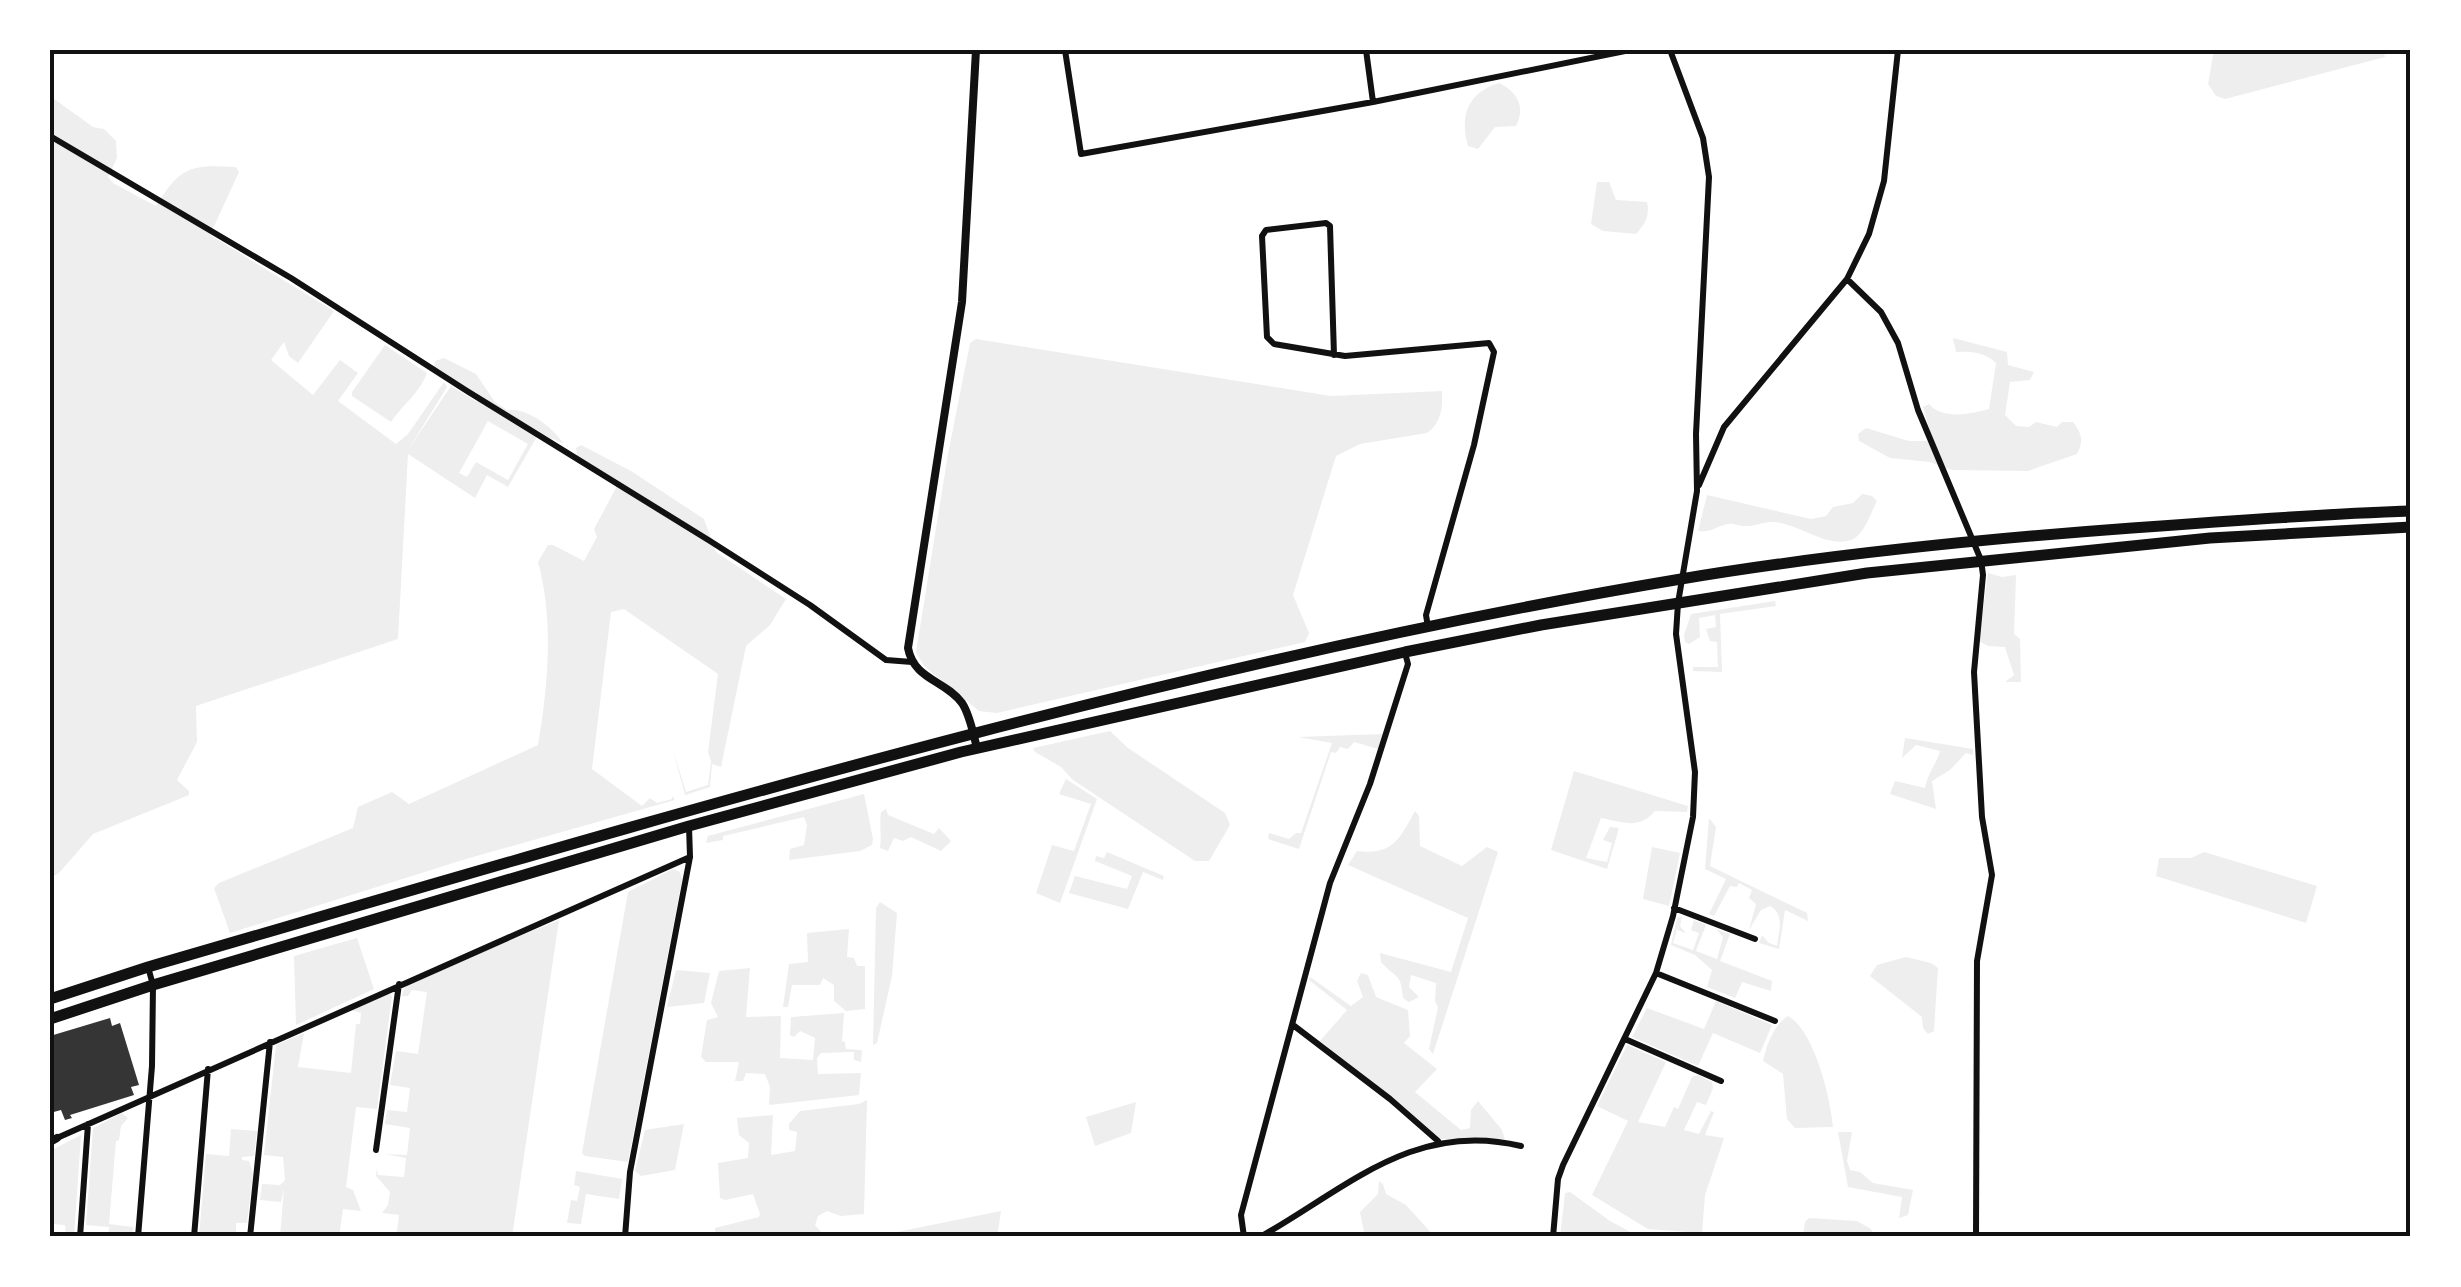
<svg xmlns="http://www.w3.org/2000/svg" width="2461" height="1287" viewBox="0 0 2461 1287" font-family="'Crimson Pro',serif">
<rect width="100%" height="100%" fill="#fff"/>
<!-- green -->
<path fill="#eee" fill-rule="evenodd" d="M2214,50H2383L2385,57L2225,99L2216,96L2208,84Z
M1499,83C1517,92 1526,106 1516,126L1495,127L1478,149L1468,146C1459,115 1469,92 1499,83Z
M50,96L93,127L104,129L116,141L117,158L108,177L113,183L156,206C180,167 190,164 236,167L239,172L210,235L334,311L298,363L289,356L284,342L271,360L313,395L340,360L358,373L338,401L396,444L408,434L444,382L447,387L408,450L451,386L477,402L478,395L434,366L435,361L444,358L476,374L495,402L507,410C528,407 553,428 564,444L539,433L508,487L487,475L475,498L408,454L398,639L196,706L197,742L177,780L189,791V795L93,834L59,873L50,878ZM488,421L528,444L508,480L476,462L467,477L459,473Z
M1597,182H1609L1616,200L1647,202C1650,216 1645,224 1636,234L1603,231L1591,224Z
M1953,338L2007,352L2008,365L2034,372L2030,380L2010,382L2005,415L2016,426L2029,427L2036,422L2057,427L2062,422H2073C2082,434 2084,441 2077,454L2028,471L1952,470L1930,462L1890,458L1859,441L1858,434L1866,428L1909,441H1933L1923,407L1929,404C1943,420 1970,414 1989,409L1996,363C1985,352 1970,351 1956,352Z
M976,339L1331,396L1442,391C1443,408 1441,423 1427,433L1360,444L1336,456L1293,595L1309,633L1305,642L997,713L979,711L924,666L916,652L948,454L970,343Z
M385,345L427,373C419,394 404,403 391,422L352,396V392Z
M581,445L631,471L704,519L716,552L786,599L770,625L746,646L722,762L721,767L712,764L710,787L685,795L673,750L686,792L708,785L711,761L708,752L718,674L624,609L611,612L592,769L642,806L650,798L657,803L672,799V796L675,800L466,859L230,933L214,888L219,883L353,828L358,807L392,792L409,804L538,745C548,687 554,619 538,562L548,545H553L584,561L597,537L594,529L616,488L617,480L577,456L576,448Z
M1862,494L1872,496L1877,501C1871,512 1864,536 1851,540C1827,548 1801,525 1775,522C1764,521 1754,527 1744,526C1736,526 1736,523 1728,524C1716,526 1712,533 1698,531L1707,495L1811,519L1826,516L1833,507L1853,503Z
M1988,573L2002,577L2016,575L2014,634L2020,639L2021,682H2005L2014,675L2005,647L1988,646L1979,641Z
M1775,601L1776,606L1720,614L1722,672L1693,671V667H1718L1717,642L1710,641L1706,629L1716,627L1715,615L1699,618L1700,637L1689,644L1685,642L1684,635L1691,614Z
M1110,731L1128,748L1225,813L1230,825L1209,861H1195L1073,780L1061,767L1035,752L1033,748Z
M1383,734L1378,749L1354,742L1348,749L1340,747L1336,753L1331,752L1299,849L1268,839L1269,833L1289,839L1296,833H1301L1332,743L1298,737Z
M1905,738L1973,749V755L1966,753L1950,770L1932,781L1936,809L1890,794L1895,781L1925,788C1928,772 1936,765 1940,751L1916,745L1902,758Z
M1574,771L1688,806L1687,812L1655,811C1639,830 1622,822 1601,818L1586,858L1607,862L1612,843L1603,840L1610,827L1619,828L1607,869L1551,850Z
M1066,779L1097,799L1060,903L1036,893L1052,845L1074,851L1091,804L1059,794Z
M864,794L873,839L872,845L860,851L789,860L790,849L804,845L807,825L804,817L723,836V840L706,843L708,836Z
M886,809L888,815L934,834L939,828L951,841L941,851L911,837L903,841L894,838L888,851L880,848C882,836 879,823 881,812Z
M1415,811L1419,816L1420,846L1462,866L1487,847L1498,852L1433,1054L1429,1049L1438,1007L1435,1001L1436,983L1411,975L1409,987L1419,997L1409,1002L1403,998C1401,972 1396,979 1381,962L1380,953L1451,972L1468,918L1348,865L1357,851C1393,855 1399,840 1415,811Z
M1709,818L1716,827L1710,866L1807,913L1808,921L1785,910L1779,949L1759,943L1762,935L1769,943L1777,946C1779,930 1785,915 1770,906L1761,910L1749,930L1756,904L1749,898L1752,890L1739,883L1737,887L1730,886L1714,916L1709,914L1726,879L1705,869Z
M1652,847L1680,853L1669,906L1643,899Z
M1107,852L1164,876L1163,880L1143,872L1128,909L1069,893L1075,876L1127,889L1132,876L1095,861L1096,856L1104,858Z
M2204,852L2317,886L2306,923L2156,876L2159,858H2191Z
M673,869L680,872L682,880L628,1162L585,1156L582,1153L628,892Z
M880,902L897,913L892,976L877,1043L873,1045L876,908Z
M1682,916L1680,926L1686,933L1677,930L1673,943L1693,950L1699,933L1691,930L1694,920L1706,925L1696,951L1717,959L1723,937L1716,929L1730,934L1720,961L1772,981L1771,991L1742,982L1735,998L1707,987L1712,970L1695,955L1671,945L1677,918Z
M559,920L512,1237H396L399,1215L382,1213L388,1205L390,1192L376,1176L377,1168L378,1175L404,1177L406,1158L385,1154L407,1155L410,1128L385,1124L387,1110L407,1112L410,1088L390,1085L396,1051L418,1054L427,992L412,990L408,996H402C403,993 403,990 405,988C415,977 536,930 559,920Z
M849,929L847,957L854,958L857,966H865V1009L846,1011L834,1001V985L823,978L820,985H792L788,1007H783L789,964L808,962L807,933Z
M357,938L374,989L296,1025L294,956Z
M1906,957L1931,963L1938,968L1934,1031L1928,1034L1923,1028L1922,1017L1870,976L1877,965Z
M750,968L746,1017L781,1016L780,1058L813,1060L815,1038L800,1031L794,1037L790,1035L791,1017L844,1013L842,1041L845,1042L846,1049L862,1050L861,1062L854,1060V1052L821,1053L817,1058L818,1074L861,1073L859,1095L769,1105L770,1087L765,1074L746,1073L743,1081H735L739,1062H706L701,1057L707,1020L718,1017L711,1003L719,971Z
M676,970L710,973L704,1003L667,1007Z
M1361,973L1368,975L1376,997L1408,1010L1410,1036L1404,1043L1437,1069L1415,1092L1461,1130L1470,1128L1471,1110L1478,1101L1502,1130L1505,1139H1438L1405,1108L1320,1041L1347,1010L1309,980L1310,977L1351,1006L1363,997L1357,981Z
M389,994L392,996L377,1109L356,1107L346,1187L353,1190L361,1211L343,1209L339,1237H280L284,1188L281,1202L260,1200L262,1184L280,1185L285,1180L283,1157L264,1155L276,1045L304,1033L298,1067L351,1073L356,1024H360L361,1013L351,1010Z
M1716,1001L1772,1025L1760,1053L1713,1033L1698,1066L1632,1037L1647,1008L1704,1029Z
M1788,1016C1814,1030 1831,1099 1833,1127L1795,1128L1787,1119L1783,1074L1763,1061C1767,1044 1773,1026 1788,1016Z
M1627,1045L1666,1062L1638,1122L1665,1127L1674,1107L1678,1109L1692,1077L1698,1075L1712,1082L1713,1088L1706,1105L1697,1102L1684,1130L1699,1134L1711,1111L1714,1112L1705,1135L1724,1138L1705,1195L1702,1233L1648,1229L1592,1195L1628,1121L1597,1106Z
M867,1100L864,1214L841,1216L827,1211L818,1216L815,1225L823,1234L877,1236L1001,1211L997,1237H716L715,1228L759,1217L760,1214L753,1194L725,1200L720,1198L718,1163L748,1158L749,1143L739,1135L737,1118L773,1115L771,1155L795,1151L797,1132L789,1130V1124L800,1111L859,1104Z
M1136,1102L1131,1133L1095,1146L1086,1117Z
M122,1113L128,1118L121,1126L119,1140L116,1141L109,1224L133,1227L132,1237H108L109,1227L86,1225L93,1128Z
M684,1124L675,1170L641,1176L635,1171L645,1130Z
M231,1129L257,1131L254,1156L242,1157V1160L249,1161L253,1174L247,1223H236V1232L246,1233L245,1237H238L233,1232H225L223,1237H199L206,1154L229,1156Z
M1838,1132H1852L1847,1161L1850,1170L1860,1172L1873,1183L1913,1190L1908,1215L1899,1218L1902,1197L1848,1187Z
M81,1135L74,1237H66L65,1225L52,1224L50,1237V1151Z
M576,1171L622,1179L619,1199L586,1194L581,1224L567,1223L571,1200L577,1201L580,1187L574,1185Z
M1379,1181L1383,1184L1386,1194L1406,1205L1435,1237H1365L1360,1212L1378,1194Z
M1570,1192L1610,1221L1640,1237H1560L1565,1193Z
M1809,1218L1857,1221L1871,1229L1874,1237H1803L1805,1222Z"/>
<!-- building -->
<path fill="#353535" d="M110,1018L112,1026L120,1023L139,1085L131,1087L134,1095L70,1115L72,1118L65,1120L61,1110L50,1113V1036Z"/>
<g fill="none" stroke-linecap="round" stroke-linejoin="round">
<!-- minor -->
<path stroke="#111" stroke-width="6" d="M1065,50L1081,154L1373,102L1630,50
M1366,50L1373,102
M50,136L291,278L467,391L710,541L810,605L886,660L912,662
M1847,279L1881,312L1898,343L1918,410L1981,560L1983,575L1974,672L1982,817L1992,875L1977,961L1976,1237
M1334,355L1330,226L1326,223L1266,230L1262,236L1267,337L1274,344L1345,356L1489,343L1494,352L1474,445L1426,615L1428,627
M1699,485L1724,427L1847,279L1869,234L1884,181L1898,50
M1674,908L1755,939
M1656,973L1775,1021
M1293,1025L1390,1099L1438,1141
M1625,1039L1721,1081
M57,1138L690,857
M376,1150L399,984
M80,1237L88,1124
M138,1237L152,1066L153,985L148,967
M194,1237L208,1069
M250,1237L270,1042
M625,1237L630,1172L690,857L689,826
M1244,1237L1241,1215L1330,883L1370,784L1408,664L1405,653
M1260,1237C1347,1188 1414,1120 1521,1146
M1553,1237L1558,1179L1563,1165L1656,973L1673,916L1693,817L1695,772L1676,634L1678,603L1697,491L1696,434L1709,177L1703,138L1670,50"/>
<!-- tertiary -->
<path stroke="#111" stroke-width="8" d="M976,50L962,302L908,648C914,680 945,680 962,703C970,715 973,733 977,748
M50,1142L57,1138"/>
<!-- trunk -->
<path stroke="#111" stroke-width="11" d="M50,999L148,967C654,820 1161,666 1681,579C1830,554 1982,539 2132,528C2225,521 2318,514 2411,511
M50,1019L153,985L689,826L961,752L1405,652L1541,625L1867,573L2210,538L2411,527"/>
</g>
<!-- border -->
<rect width="2461" height="1287" fill="none" stroke="#ffffff" stroke-width="105"/>
<rect x="52" y="52" width="2356" height="1182" fill="none" stroke="#111" stroke-width="4"/>
</svg>
